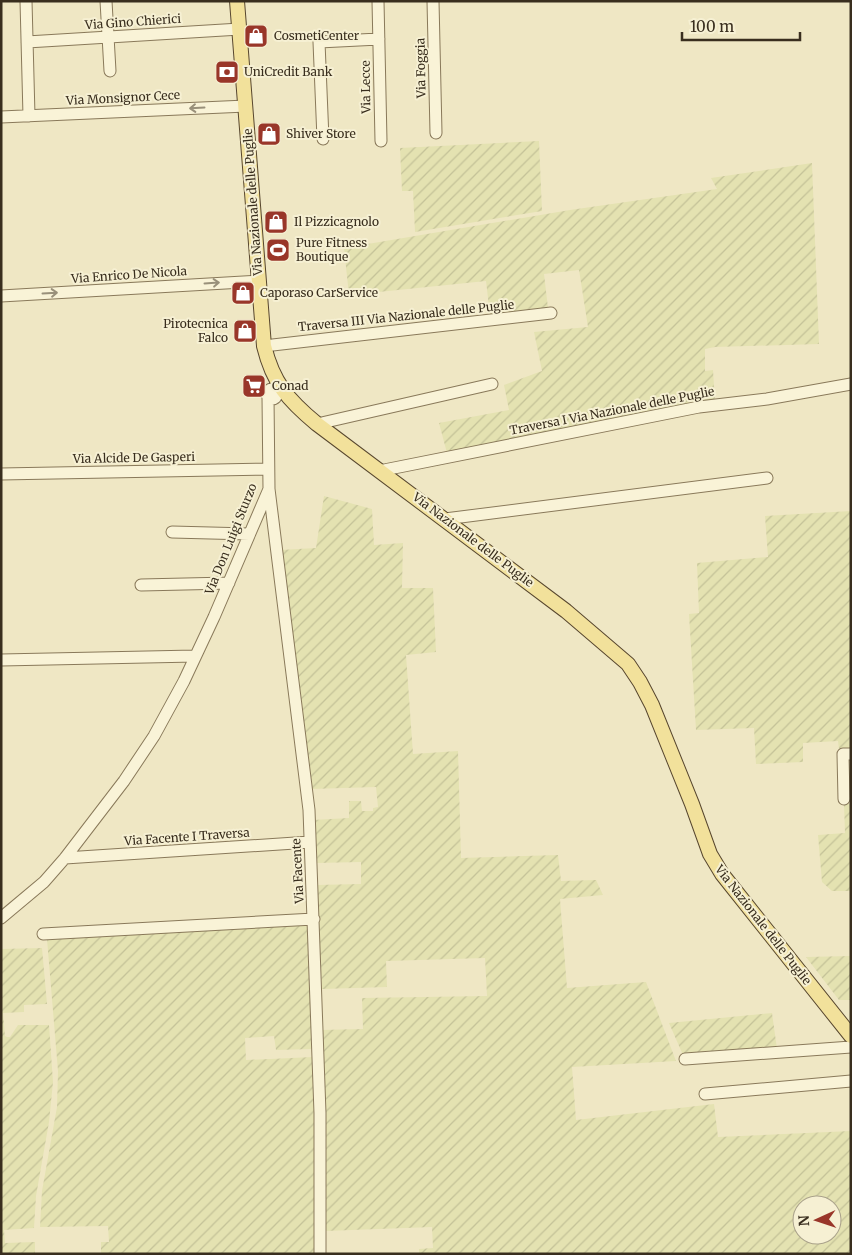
<svg xmlns="http://www.w3.org/2000/svg" width="852" height="1255" viewBox="0 0 852 1255" font-family="Merriweather,serif">
<defs>
<pattern id="farmland-furrows" width="10" height="10" patternUnits="userSpaceOnUse" patternTransform="scale(1.25)"><rect width="10" height="10" fill="#e4e2b1"/><path d="M-1 1l2-2M0 10L10 0M9 11l2-2" fill="none" stroke="#c4c298"/></pattern>
</defs>
<rect width="100%" height="100%" fill="#efe7c4"/>
<!-- farmland -->
<path fill="url(#farmland-furrows)" fill-rule="evenodd" d="M539,141L542,211L415,232L413,191H402L400,148Z
M812,163L819,344L715,347L705,349V371L713,370L715,402L447,453L439,423L509,410L504,385L542,371L534,332L588,327L579,270L544,274L548,308L490,315L486,281L349,295L344,248L570,210L717,189L711,178Z
M324,496L372,509L374,545L403,543L402,588H433L436,652L406,655L413,754L458,751L461,858L558,855L561,881L596,880L603,895L560,899L567,988L646,982L676,1061L572,1067L576,1120L714,1104L718,1137L851,1131V1254H419V1249L433,1248L432,1227L325,1231L321,1030L363,1029L362,998L487,996L485,958L386,961L387,987L322,989L316,885L361,884V862L316,863L313,820L349,818V801H361L362,811H373V808L378,807L376,787L311,789L280,550L316,548ZM802,1205H832V1235H802Z
M851,511V749H839L838,741L803,743V762L756,764L754,728L696,730L689,614L699,613L697,563L768,557L765,516Z
M844,804H851V891H832L822,882L818,835L845,833Z
M308,922L313,1049L276,1050L274,1036L245,1038L246,1060L313,1057L315,1118V1254H101V1242H109L108,1226L40,1227L42,1191L57,1107L58,1071L47,939Z
M42,948L47,1004L24,1005V1012L3,1013L5,1036L7,1037H10L18,1025H49L53,1082L49,1122L36,1196L34,1228L4,1230L5,1243L35,1242V1254H1V949Z
M851,956V1000H839L806,957Z
M772,1013L777,1049L683,1055L669,1023Z"/>
<g fill="none" stroke-linecap="round" stroke-linejoin="round">
<!-- minor casing -->
<g stroke="#89795a" stroke-width="13">
<path id="minor" d="M26,1L29,116
M106,1L110,71
M378,1L381,141
M433,1L436,133
M27,42L240,29
M1,117L246,106
M323,139L319,42L379,39
M1,296L259,281
M264,346L551,313
M267 394a5 5 0 1 1 10 0a5 5 0 1 1-10 0Z
M317,424L492,384
M379,471L699,407L767,399L851,384
M1,474L268,469
M269,489L309,810L320,1113V1254
M445,519L767,478
M172,532L249,534
M141,585L229,583
M1,660L195,656
M844,799L843,754H851
M65,858L310,842
M1,918L44,882L65,858L124,781L154,736L184,681L214,617L269,489L268,397
M43,934L314,919
M685,1059L851,1047
M705,1094L851,1081"/>
</g>
<!-- major casing -->
<g stroke="#57462e" stroke-width="16">
<path id="major" d="M237,1L264,346C273,383 288,400 317,424L566,611L628,664L640,682L652,705L692,804L710,854L722,874L851,1036"/>
</g>
<!-- minor -->
<use href="#minor" stroke="#f9f3d7" stroke-width="11"/>
<!-- major -->
<use href="#major" stroke="#f2e19b" stroke-width="14"/>
</g>
<!-- one-way arrows -->
<defs><path id="oneway-shaft" d="M-6 0H5M1.5-3L5.5 0L1.5 3" fill="none" stroke-width="1.6" stroke-linecap="round" stroke-linejoin="round" transform="scale(1.25)"/></defs>
<g stroke="#99907a">
<use href="#oneway-shaft" transform="translate(197 108) rotate(177)"/>
<use href="#oneway-shaft" transform="translate(212 283) rotate(-4)"/>
<use href="#oneway-shaft" transform="translate(50 293) rotate(-3)"/>
</g>
<!-- icons -->
<defs>
<g id="shop-square" transform="scale(1.25)"><rect x="-9" y="-9" width="18" height="18" rx="4" fill="#993629" stroke="#f6f0d3"/><path d="M-5-2.5h2.3a2.7 3.5 0 0 1 5.4 0H5L5.5 6h-11ZM-1.5-2.5h3a1.5 2.3 0 0 0-3 0Z" fill="#fff"/></g>
<g id="bank-square" transform="scale(1.25)"><rect x="-9" y="-9" width="18" height="18" rx="4" fill="#993629" stroke="#f6f0d3"/><path d="M-6-4H6V4H-6ZM0-2.3a2.3 2.3 0 1 0 0 4.6a2.3 2.3 0 1 0 0-4.6Z" fill="#fff"/></g>
<g id="stadium-square" transform="scale(1.25)"><rect x="-9" y="-9" width="18" height="18" rx="4" fill="#993629" stroke="#f6f0d3"/><path d="M0-5a6.5 5 0 1 0 0 10a6.5 5 0 1 0 0-10ZM-3.5-1.8h7v3.6h-7Z" fill="#fff"/></g>
<g id="supermarket-square" transform="scale(1.25)"><rect x="-9" y="-9" width="18" height="18" rx="4" fill="#993629" stroke="#f6f0d3"/><path d="M-6-5.5h2.5l.6 2H6L4.5 2H-2.5L-4.4-4H-6ZM-1.5 3.2a1.3 1.3 0 1 0 .1 0ZM3 3.2a1.3 1.3 0 1 0 .1 0Z" fill="#fff"/></g>
</defs>
<g fill-rule="evenodd">
<use href="#shop-square" x="256" y="36"/>
<use href="#bank-square" x="227" y="72"/>
<use href="#shop-square" x="269" y="134"/>
<use href="#shop-square" x="276" y="222"/>
<use href="#stadium-square" x="278" y="250"/>
<use href="#shop-square" x="243" y="293"/>
<use href="#shop-square" x="245" y="331"/>
<use href="#supermarket-square" x="254" y="386"/>
</g>
<g text-anchor="middle" stroke-width="4" stroke-linejoin="round" paint-order="stroke">
<!-- street labels -->
<g font-size="12" fill="#392e1e" stroke="#f6f0d3">
<text transform="translate(133 22) rotate(-4)" y="4">Via Gino Chierici</text>
<text transform="translate(421 68) rotate(-91)" y="4">Via Foggia</text>
<text transform="translate(366 87) rotate(-91)" y="4">Via Lecce</text>
<text transform="translate(123 98) rotate(-3)" y="4">Via Monsignor Cece</text>
<text transform="translate(253 202) rotate(-94)" y="4">Via Nazionale delle Puglie</text>
<text transform="translate(129 275) rotate(-4)" y="4">Via Enrico De Nicola</text>
<text transform="translate(406 316) rotate(-6)" y="4">Traversa III Via Nazionale delle Puglie</text>
<text transform="translate(612 411) rotate(-11)" y="4">Traversa I Via Nazionale delle Puglie</text>
<text transform="translate(134 458) rotate(-1)" y="4">Via Alcide De Gasperi</text>
<text transform="translate(231 539) rotate(-68)" y="4">Via Don Luigi Sturzo</text>
<text transform="translate(473 540) rotate(37)" y="4">Via Nazionale delle Puglie</text>
<text transform="translate(187 837) rotate(-4)" y="4">Via Facente I Traversa</text>
<text transform="translate(298 871) rotate(-93)" y="4">Via Facente</text>
<text transform="translate(763 925) rotate(52)" y="4">Via Nazionale delle Puglie</text>
</g>
<!-- poi labels -->
<g font-size="12" fill="#392e1e" stroke="#f6f0d3" text-anchor="start">
<text x="274" y="40">CosmetiCenter</text>
<text x="244" y="76">UniCredit Bank</text>
<text x="286" y="138">Shiver Store</text>
<text x="294" y="226">Il Pizzicagnolo</text>
<text x="296" y="247">Pure Fitness<tspan x="296" dy="14">Boutique</tspan></text>
<text x="260" y="297">Caporaso CarService</text>
<text x="228" y="328" text-anchor="end">Pirotecnica<tspan x="228" dy="14">Falco</tspan></text>
<text x="272" y="390">Conad</text>
</g>
</g>
<!-- border -->
<rect width="852" height="1255" fill="none" stroke="#392e1e" stroke-width="5"/>
<!-- north arrow -->
<g transform="translate(817 1220) rotate(267)"><circle r="24" fill="#f6f0d3" stroke="#aaa28b"/>
<path d="M0-4L9 19L0 12L-9 19Z" fill="#993629"/>
<text y="-8" font-size="14" font-weight="bold" text-anchor="middle" fill="#392e1e">N</text>
</g>
<!-- scale -->
<path d="M682 32v8h118v-8" fill="none" stroke="#392e1e" stroke-width="2.5"/>
<text x="690" y="32" font-size="15" fill="#392e1e" stroke="#f6f0d3" stroke-width="4" paint-order="stroke">100 m</text>
</svg>
